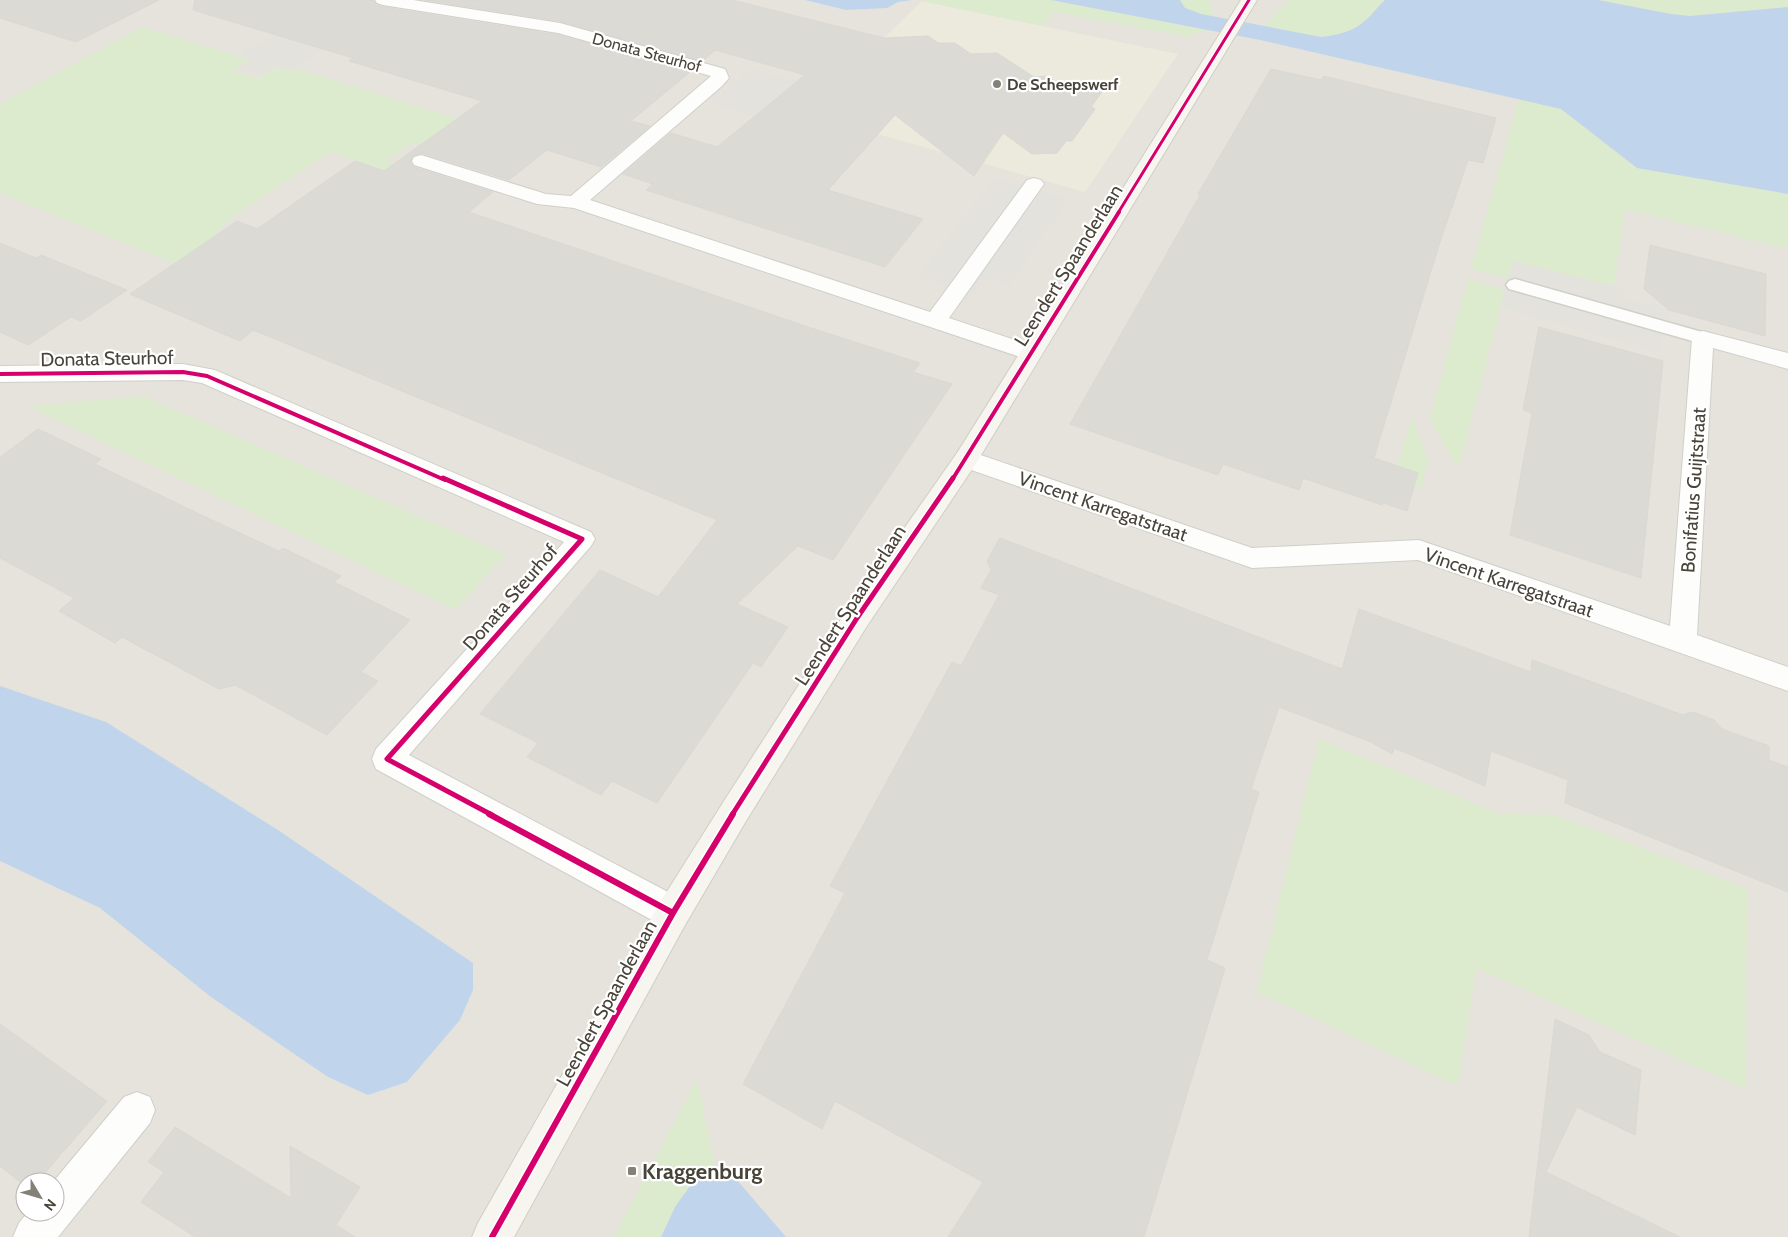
<svg xmlns="http://www.w3.org/2000/svg" width="1788" height="1237" viewBox="0 0 1788 1237" font-family="Cabin,sans-serif">
<rect width="100%" height="100%" fill="#f2f1ec"/>
<!-- residential -->
<path fill="#e5e3db" fill-rule="evenodd" d="M0,0H1788V1237H0ZM25,1182H55V1212H25Z"/>
<!-- education -->
<path fill="#eceadc" d="M922,1L1178,54L1085,192L805,114Z"/>
<!-- green -->
<path fill="#dceace" d="M923,0H1051L1206,29L1203,33L1199,32L1189,37L1054,12L1043,26L922,1Z
M1180,0H1210L1213,16C1201,14 1185,13 1180,0Z
M1289,0H1385C1377,6 1372,16 1363,22C1332,46 1301,33 1266,27L1267,23Z
M1598,0H1788V7L1690,16L1671,14Z
M142,27L250,60L232,70L257,79L276,67L291,72L297,69L468,122L430,148L412,143L386,161L406,169L399,174L330,152L232,217L208,242L176,264L0,193V109L3,108L0,106V104Z
M1519,99L1561,109L1637,167L1788,194V249L1625,209L1614,286L1514,261L1508,278L1471,269Z
M1468,279L1505,290L1460,464L1453,461L1430,419Z
M143,396L505,554L456,610L27,406Z
M1412,417L1428,460L1421,489L1393,481Z
M1319,739L1497,813L1556,815L1747,889L1746,1089L1476,968L1458,1086L1257,992Z
M697,1079L717,1174L702,1170L675,1207L661,1237H614Z"/>
<!-- parking -->
<path fill="#e4e2dd" d="M326,5L340,40L292,70L276,65L259,75L239,68L255,59L240,54Z
M751,68L803,83L764,119L710,104Z
M994,178L1069,199L1009,285L985,278L973,295L917,277Z
M1513,261L1624,289V298L1670,310L1659,352L1500,307Z"/>
<!-- water -->
<path fill="#c0d5ec" d="M805,0H912L898,2L887,8L846,10Z
M1051,0H1180L1185,8L1201,14L1321,37C1337,35 1353,32 1366,20C1373,14 1378,6 1385,0H1598L1671,14L1690,16L1788,7V194L1637,168L1561,109L1260,40Z
M0,686L106,722L278,830L473,963V990L460,1020L407,1082L368,1095L328,1077L211,997L100,908L0,861Z
M702,1169L737,1180L786,1237H661L675,1207Z"/>
<!-- building -->
<path fill="#dbdad5" stroke="#dad8d2" d="M0,0H159L76,42L0,18Z
M195,0H373L376,5L383,7L558,35L690,72L631,121L650,126L601,167L547,150L509,180L422,153L413,155L410,162L413,167L493,192L469,212L811,328L920,363L913,372L952,384L833,560L798,546L737,604L788,627L761,667L753,663L657,803L612,781L601,795L527,757L538,743L480,714L600,570L658,597L717,520L253,330L240,341L130,294L237,221L257,229L355,161L384,171L482,101L349,61L353,58L193,10Z
M425,0H732L884,38L928,36L938,43H955L971,54L997,53L1034,77L1047,76L1062,86L1107,85L1091,107L1095,109L1072,141H1066L1057,153L1032,154L1003,133L974,176L895,115L828,190L923,219L885,267L646,190L653,184L623,174L671,133L717,147L805,75L715,50L703,61L560,21Z
M1271,69L1321,80L1324,76L1496,118L1483,163L1468,160L1440,242L1374,458L1418,473L1407,511L1383,503L1382,505L1303,478L1299,490L1223,464L1218,475L1070,424L1200,195L1198,194Z
M0,243L36,258L41,255L127,290L81,321L71,317L28,345L0,332Z
M1650,245L1766,274L1765,336L1669,310L1644,289Z
M1539,327L1663,361L1641,578L1510,535L1532,413L1523,410Z
M38,429L101,459L95,464L212,520L279,551L283,548L341,576L334,582L410,620L361,672L378,681L327,735L235,685L219,689L122,637L115,643L59,611L74,598L0,558V457Z
M1000,538L1342,669L1359,609L1531,672L1532,660L1683,715L1693,712L1714,720L1722,729L1769,746V760L1788,767V892L1565,803L1568,780L1491,751L1485,786L1394,748L1392,754L1371,742L1279,707L1251,789L1259,792L1207,960L1225,968L1144,1237H948L983,1182L835,1101L822,1129L743,1084L845,893L830,886L952,662L961,666L999,595L981,588L991,570L987,561Z
M1555,1019L1589,1035L1600,1052L1641,1070L1635,1135L1577,1107L1546,1172L1680,1237H1529Z
M0,1024L107,1101L37,1182H25V1186L0,1166Z
M175,1127L291,1198L290,1146L360,1187L336,1225L355,1237H195L141,1202L164,1172L148,1162Z"/>
<g fill="none" stroke-linecap="round" stroke-linejoin="round">
<!-- lane casing -->
<g stroke="#d0cfca" stroke-width="3">
<path id="lane" d="M1515,279L1709,334L1712,338L1709,342L1703,344L1509,289L1506,285L1509,281Z"/>
</g>
<!-- street casing -->
<g stroke="#d0cfca" stroke-width="2">
<path id="street" d="M375,0H413L560,23L725,69L729,78L722,86L590,200L930,312L1027,180L1034,178L1041,180L1044,184L949,318L1039,348L1042,353L1039,358L1031,361L1023,358L574,208L537,204L414,165L412,161L414,157L421,155L546,194L571,196L711,76L558,33L383,5L377,3Z
M1703,331L1788,353V369L1713,348L1697,635L1788,667V691L1418,560L1252,568L957,465L954,459L957,453L966,450L1252,548L1419,540L1670,626L1692,338L1695,333Z
M183,364L215,370L591,532L595,539L591,546L409,755L685,901L690,913L685,925L673,930L661,925L376,769L372,759L376,749L564,542L202,383L183,380L0,382V366Z
M137,1092L150,1097L155,1110L150,1123L58,1237H13L19,1223L28,1212H55V1182H53L124,1097Z"/>
</g>
<!-- secondary casing -->
<g stroke="#d0cec4" stroke-width="2">
<path id="secondary" d="M1241,0H1257L975,465L867,626L746,821L685,925L514,1237H472L478,1223L661,901L724,801L847,610L957,453Z"/>
</g>
<!-- lane -->
<use href="#lane" fill="#fdfdfc" fill-rule="evenodd"/>
<!-- street -->
<use href="#street" fill="#fdfdfc" fill-rule="evenodd"/>
<!-- secondary -->
<use href="#secondary" fill="#f6f5f0" fill-rule="evenodd"/>
<!-- cycleway-far3 casing -->
<g stroke="#fff" stroke-width="5">
<path id="cycleway-far3" d="M1118,213L1249,0"/>
</g>
<!-- cycleway-far2 casing -->
<g stroke="#fff" stroke-width="6">
<path id="cycleway-far2" d="M0,374L183,372L207,376L445,480
M952,480L1119,212"/>
</g>
<!-- cycleway-far1 casing -->
<g stroke="#fff" stroke-width="8">
<path id="cycleway-far1" d="M443,478L582,539L387,759L492,815
M732,815L857,618L953,478"/>
</g>
<!-- cycleway casing -->
<g stroke="#fff" stroke-width="9">
<path id="cycleway" d="M489,814L673,913
M492,1237L673,913L733,814"/>
</g>
<!-- cycleway-far3 -->
<use href="#cycleway-far3" stroke="#d6006c" stroke-width="3"/>
<!-- cycleway-far2 -->
<use href="#cycleway-far2" stroke="#d6006c" stroke-width="4"/>
<!-- cycleway-far1 -->
<use href="#cycleway-far1" stroke="#d6006c" stroke-width="5"/>
<!-- cycleway -->
<use href="#cycleway" stroke="#d6006c" stroke-width="6"/>
</g>
<!-- markers -->
<g fill="#848178" stroke="#fff" stroke-width="2">
<circle cx="997" cy="84" r="5"/>
<rect x="627" y="1166" width="10" height="10" rx="2.5"/>
</g>
<g text-anchor="middle" stroke-width="4.5" stroke-linejoin="round" paint-order="stroke">
<!-- far-street labels -->
<g font-size="16" fill="#484439" stroke="#fff">
<text transform="translate(647 52) rotate(15)" y="6">Donata Steurhof</text>
</g>
<!-- far-poi labels -->
<g font-size="16" font-weight="bold" fill="#484439" stroke="#fff" text-anchor="start">
<text x="1007" y="90">De Scheepswerf</text>
</g>
<!-- street labels -->
<g font-size="19" fill="#484439" stroke="#fff">
<text transform="translate(1068 265) rotate(-58)" y="7">Leendert Spaanderlaan</text>
<text transform="translate(107 358) rotate(-1)" y="7">Donata Steurhof</text>
<text transform="translate(1693 490) rotate(-86)" y="7">Bonifatius Guijtstraat</text>
<text transform="translate(1103 506) rotate(19)" y="7">Vincent Karregatstraat</text>
<text transform="translate(1509 582) rotate(19)" y="7">Vincent Karregatstraat</text>
<text transform="translate(510 597) rotate(-49)" y="7">Donata Steurhof</text>
<text transform="translate(850 605) rotate(-57)" y="7">Leendert Spaanderlaan</text>
<text transform="translate(606 1003) rotate(-61)" y="7">Leendert Spaanderlaan</text>
</g>
<!-- near-poi labels -->
<g font-size="22" font-weight="bold" fill="#484439" stroke="#fff" text-anchor="start">
<text x="642" y="1179">Kraggenburg</text>
</g>
</g>
<!-- north arrow -->
<g transform="translate(40 1197) rotate(128)"><circle r="24" fill="#ffffff" stroke="#b6b4b0"/>
<path d="M0-4L9 19L0 12L-9 19Z" fill="#848178"/>
<text y="-8" font-size="14" font-weight="bold" text-anchor="middle" fill="#484439">N</text>
</g>
</svg>
